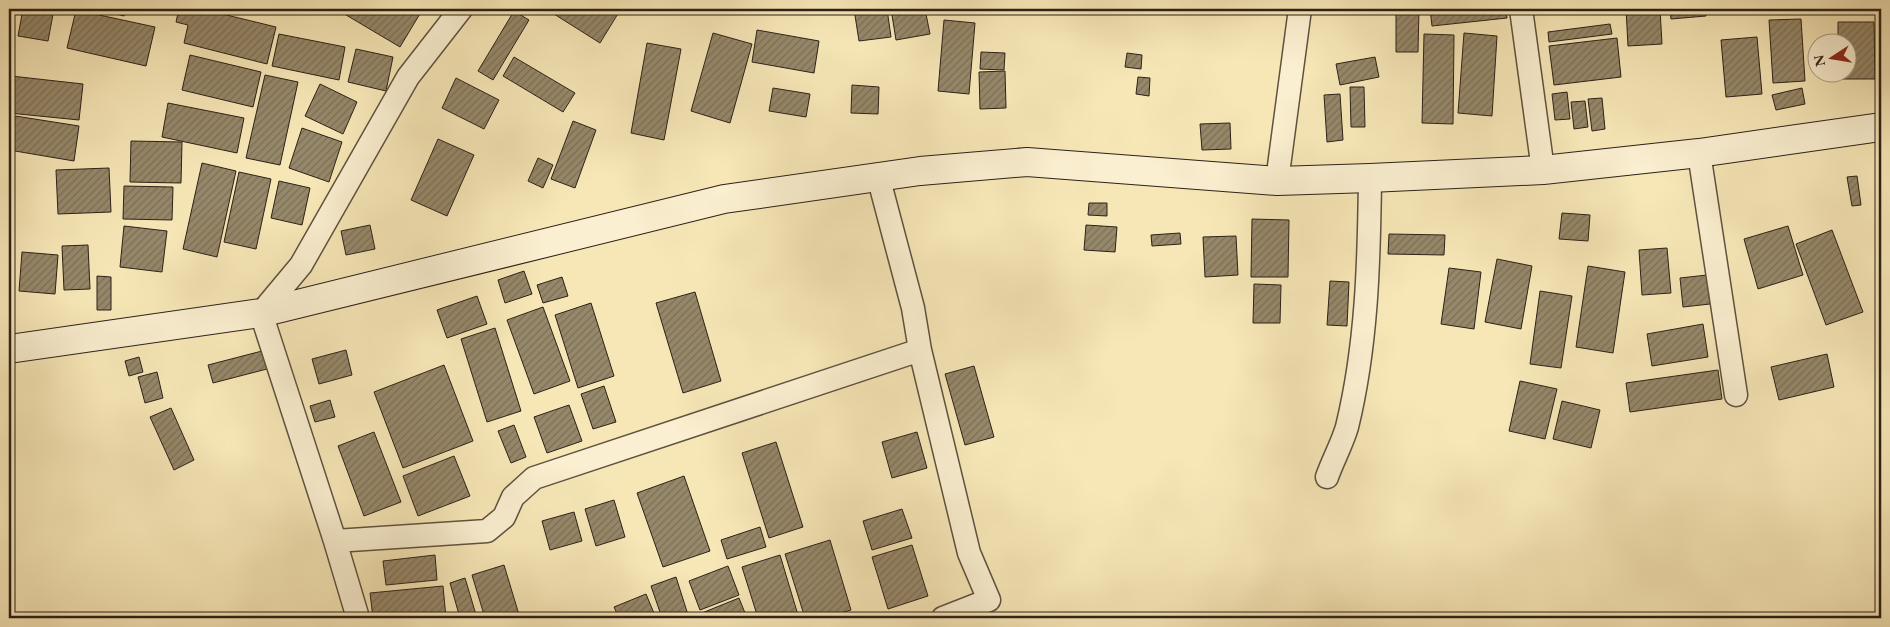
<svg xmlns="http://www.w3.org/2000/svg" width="1890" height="627" viewBox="0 0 1890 627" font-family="'EB Garamond',serif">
<defs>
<pattern id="building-hatch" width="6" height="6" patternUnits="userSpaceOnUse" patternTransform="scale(1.25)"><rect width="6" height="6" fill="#96886a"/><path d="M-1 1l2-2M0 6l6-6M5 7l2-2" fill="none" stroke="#7b6f56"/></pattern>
</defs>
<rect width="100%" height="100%" fill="#f7e7b7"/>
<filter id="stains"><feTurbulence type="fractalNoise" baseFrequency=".004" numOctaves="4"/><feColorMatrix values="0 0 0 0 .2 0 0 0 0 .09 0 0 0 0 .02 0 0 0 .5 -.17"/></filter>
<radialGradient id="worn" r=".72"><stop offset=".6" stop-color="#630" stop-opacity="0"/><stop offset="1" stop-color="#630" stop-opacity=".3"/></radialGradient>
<!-- building -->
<path fill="url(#building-hatch)" stroke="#2c2117" d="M23,9H54L48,41L18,36Z
M97,9H126L124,16Z
M179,9H202L276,27L267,64L184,43L188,25L176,22Z
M336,9H415L421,12L400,47Z
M557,9H614L619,12L600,43L554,14Z
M854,9H887L891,37L859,41Z
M891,9H925L930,34L896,40Z
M1396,9H1419L1418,52H1396Z
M1430,9H1506L1507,18L1432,26Z
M1545,9H1580V10L1546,14Z
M1626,9H1660L1662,44L1628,46Z
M1670,9H1705L1706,16L1671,19Z
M76,10L155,27L146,66L67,48Z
M514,11L529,20L493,80L478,71Z
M1801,19L1805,81L1773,83L1769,20Z
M944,20L975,23L969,94L938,91Z
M1838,22H1874L1875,79H1839L1838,72H1848V42H1838Z
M1610,24L1612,34L1549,42L1548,32Z
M757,30L819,41L814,73L752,62Z
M713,33L752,44L730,123L691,111Z
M1464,33L1497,36L1492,116L1458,113Z
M279,34L345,47L339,80L272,66Z
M1424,34L1454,35L1453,124L1422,123Z
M1757,37L1762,94L1726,97L1721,40Z
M1617,38L1621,77L1554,85L1549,46Z
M647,43L681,49L664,140L631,133Z
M356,49L393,57L386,91L348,82Z
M981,52L1005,53L1004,70L980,69Z
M1127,53L1142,55L1141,69L1125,67Z
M190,55L261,72L253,107L182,90Z
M514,57L575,93L563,112L503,76Z
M1375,57L1379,77L1340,85L1336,64Z
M1005,71L1006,108L980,109L979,72Z
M265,75L298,82L280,165L246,158Z
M11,76L83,84L79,120L9,113Z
M1138,77L1150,78L1149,96L1136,94Z
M456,78L499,100L484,129L442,108Z
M320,84L357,102L343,134L305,116Z
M852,85L879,87L878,114L851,113Z
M1350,87H1364L1365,127H1351Z
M773,88L810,94L806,117L769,111Z
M1802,88L1805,104L1776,110L1772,95Z
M1567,92L1570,119L1555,120L1552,94Z
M1340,94L1343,140L1327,142L1324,95Z
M1602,98L1605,129L1592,131L1588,99Z
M1585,101L1588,127L1574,129L1571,102Z
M168,103L244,118L237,153L162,137Z
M9,115L79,126L74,161L9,150Z
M573,121L596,130L575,188L551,179Z
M1230,123L1231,149L1202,150L1200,124Z
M302,128L342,142L329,182L289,168Z
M438,139L474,155L447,216L411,200Z
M131,141L182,142L181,183L130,182Z
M538,158L553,165L543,188L528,181Z
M202,163L236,171L217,257L183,249Z
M9,164L14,165L9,196Z
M109,168L111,212L58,214L56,170Z
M239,172L271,179L256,249L224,242Z
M1857,176L1861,205L1852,206L1847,177Z
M279,181L310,188L302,225L271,218Z
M124,186L173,187L172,220L123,219Z
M1089,203H1107V216L1088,215Z
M1562,213L1590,215L1588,241L1559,239Z
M1252,219L1289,220L1288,277H1251Z
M370,225L375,249L346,255L341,231Z
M1086,225L1117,227L1115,252L1084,250Z
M124,226L167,231L162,272L120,267Z
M1788,226L1803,275L1758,289L1744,239Z
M1832,230L1863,312L1826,325L1796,244Z
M1180,233L1181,244L1152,246L1151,235Z
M1389,234L1445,235L1444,255L1388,254Z
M1236,236L1238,275L1205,277L1203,237Z
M88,245L90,289L64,290L62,246Z
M1667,248L1671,293L1642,295L1639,250Z
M22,252L58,255L55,294L19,291Z
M1497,259L1532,266L1521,329L1485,322Z
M1588,266L1625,272L1613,353L1576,347Z
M1449,268L1481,272L1474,329L1441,324Z
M524,271L532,294L505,303L498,280Z
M1707,275L1710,304L1683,307L1680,278Z
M97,276L111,277V310H97Z
M562,277L568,296L543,303L537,285Z
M1330,281L1349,282L1347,326L1327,325Z
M1254,284L1281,285L1280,323H1253Z
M1540,291L1572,296L1561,368L1530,364Z
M695,292L721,381L683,393L656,303Z
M477,296L487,324L447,338L437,310Z
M591,303L614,376L578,388L555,315Z
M543,307L570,381L534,394L507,320Z
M1703,324L1708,357L1652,366L1647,334Z
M495,328L521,411L487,422L461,339Z
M346,350L352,375L319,384L312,359Z
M262,351L267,369L213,383L208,365Z
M1827,354L1834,387L1779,400L1771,367Z
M139,357L143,372L129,376L125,361Z
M444,365L473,441L403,468L374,392Z
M974,366L994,437L965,445L945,374Z
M1718,370L1722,399L1630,412L1626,383Z
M157,372L163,398L145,403L138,377Z
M1520,381L1557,389L1545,439L1509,431Z
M604,386L616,422L593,429L581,394Z
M330,400L335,417L315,422L310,406Z
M1562,401L1600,410L1591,448L1553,439Z
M569,405L582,441L547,453L534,417Z
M171,408L194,460L174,470L150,417Z
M514,425L526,457L511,463L498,431Z
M374,432L401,502L364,516L338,446Z
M917,432L927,468L892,478L882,442Z
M776,442L803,527L769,538L742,453Z
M454,456L470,496L418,516L403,476Z
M684,476L710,551L663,567L637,493Z
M614,500L625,537L596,546L585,509Z
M902,509L912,538L872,550L863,521Z
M574,512L582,541L550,550L542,521Z
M760,527L766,547L727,559L721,540Z
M830,540L851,610L824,618H805L785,554Z
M912,545L928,596L888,609L872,557Z
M435,555L437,580L386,585L383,561Z
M780,555L798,615L788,618H758L742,567Z
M504,565L520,618H485L472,575Z
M728,566L739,595L700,610L689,581Z
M676,577L689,618H662L651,586Z
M465,578L477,618H460L450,583Z
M443,586L446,618H373L370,593Z
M646,594L656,618H619L614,607Z
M739,598L747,618H704L702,613Z"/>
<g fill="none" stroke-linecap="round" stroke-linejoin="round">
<!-- street casing -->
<g stroke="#5f523f" stroke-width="25">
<path id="street" d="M1521,9L1543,170
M1699,153L1736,395
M878,176L913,308L920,350L969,553L989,600L943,618
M1277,181L1300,9
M1327,477C1333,460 1342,444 1347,427C1367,345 1369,262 1370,178
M335,541L487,531L504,517L513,497L534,478L920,350
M358,618L335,541L261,313L301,265L408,77L461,9"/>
</g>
<!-- secondary casing -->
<g stroke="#2c2117" stroke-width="30">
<path id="secondary" d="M9,349L261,313L724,199L920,171L1027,162L1277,181L1370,178L1543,170L1699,153L1881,127"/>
</g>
<!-- street -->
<use href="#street" stroke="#faefd0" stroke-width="22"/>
<!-- secondary -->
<use href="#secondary" stroke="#faefd0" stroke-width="28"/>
</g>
<!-- margin -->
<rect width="1890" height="627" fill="none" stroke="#f7e7b7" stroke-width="30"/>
<rect x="10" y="10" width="1870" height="607" fill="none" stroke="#2c2117" stroke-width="2.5"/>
<rect x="15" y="15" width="1860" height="597" fill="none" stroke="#2c2117"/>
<!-- north arrow -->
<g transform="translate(1832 58) rotate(258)"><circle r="24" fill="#faefd0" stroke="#a89d86"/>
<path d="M0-4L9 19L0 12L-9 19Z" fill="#8f2418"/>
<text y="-8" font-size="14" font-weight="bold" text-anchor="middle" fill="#2c2117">N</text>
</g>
<rect width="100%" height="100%" filter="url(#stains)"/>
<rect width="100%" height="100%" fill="url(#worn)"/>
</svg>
